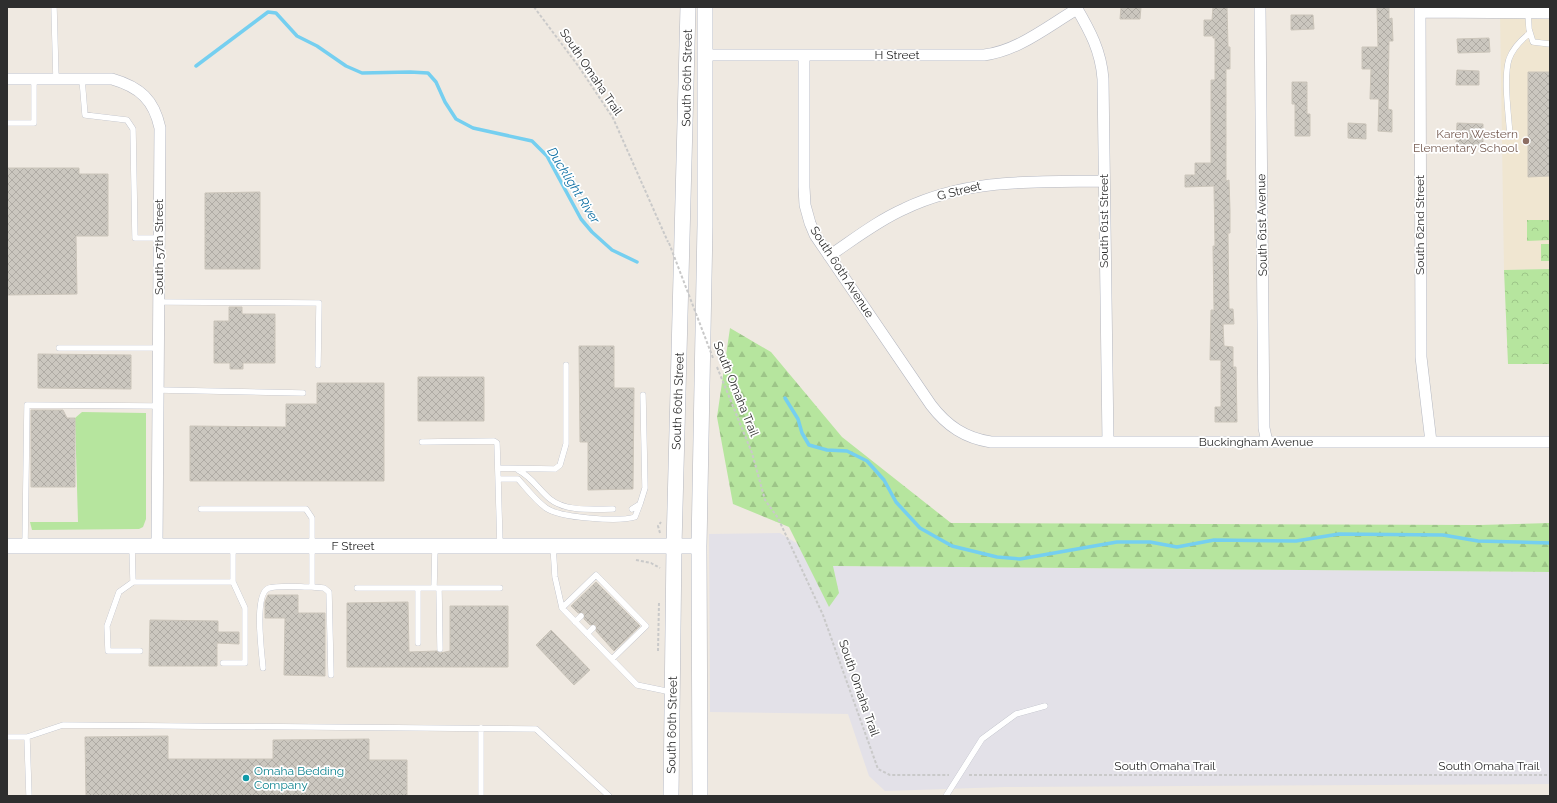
<svg xmlns="http://www.w3.org/2000/svg" width="1557" height="803" viewBox="0 0 1557 803" font-family="Raleway,sans-serif">
<defs>
<pattern id="forest-firs" width="22" height="20" patternUnits="userSpaceOnUse"><rect width="22" height="20" fill="#b6e59e"/><path d="M5 1l3.5 6h-7zM16 11l3.5 6h-7z" fill="#9dc588"/></pattern>
<pattern id="park-crowns" width="20" height="18" patternUnits="userSpaceOnUse"><rect width="20" height="18" fill="#b6e59e"/><path d="M2 6a3 3 0 1 1 6 0M12 15a3 3 0 1 1 6 0" fill="none" stroke="#9dc588"/></pattern>
<pattern id="building-cross-hatch" width="8" height="8" patternUnits="userSpaceOnUse"><rect width="8" height="8" fill="#cbc7bf"/><path d="M0 0l8 8M0 8l8-8" fill="none" stroke="#afaba4"/></pattern>
</defs>
<rect width="100%" height="100%" fill="#efe9e1"/>
<!-- industrial -->
<path fill="#e3e1e8" d="M780,533L833,566L1550,572V784L1005,787L885,791L869,776L848,714L710,712L709,534Z"/>
<!-- education -->
<path fill="#f0e6d1" d="M1500,13H1550V269L1504,270Z"/>
<!-- grass -->
<path fill="#b6e59e" d="M82,412L146,413V519L143,527L139,529L32,530L30,522H78L75,418Z"/>
<!-- forest -->
<path fill="url(#forest-firs)" d="M730,328L771,352L842,437L951,523L1479,525L1550,523V572L833,566L839,593L829,607L789,527L733,504L717,417Z"/>
<!-- park -->
<path fill="url(#park-crowns)" d="M1527,220H1550V240L1527,241Z
M1541,244H1550V261H1541Z
M1550,269V364H1508L1504,270Z"/>
<g fill="none" stroke-linecap="round" stroke-linejoin="round">
<!-- stream -->
<path stroke="#75cff0" stroke-width="3.5" d="M196,66L268,12L276,13L297,36L317,46L346,66L362,73L410,72L428,73L436,82L445,102L456,119L473,128L532,141L547,156L581,219L592,232L612,250L637,262
M785,398L798,419L802,433L809,445L827,450L847,451L867,461L884,480L896,502L920,528L952,546L997,557L1020,559L1117,542H1150L1177,547L1214,540L1296,541L1339,534L1443,535L1478,541L1550,543"/>
</g>
<!-- building -->
<path fill="url(#building-cross-hatch)" stroke="#cbc5ba" d="M1121,7H1141L1140,19H1120Z
M1213,7H1227L1228,47H1230V69H1226V181L1229,180L1230,211V233H1228L1229,309H1233L1234,324H1223L1224,346L1233,347V367H1236L1237,422H1215V407H1221V360H1210L1211,310H1214L1213,246H1215L1214,186L1185,187V175H1195V163H1211V80H1215V38H1213V36H1204V20H1212Z
M1377,7H1389V19L1392,18L1393,41H1389L1388,109L1392,110V132L1378,131L1379,99H1370L1371,69H1362V47H1378Z
M1291,15H1313L1314,29L1291,30Z
M1489,38L1490,52L1458,53L1457,39Z
M1457,70L1479,71V85H1456Z
M1528,72H1550V176L1528,177Z
M1292,82H1307V114H1310V136H1295V104H1292Z
M1348,123L1366,124V139L1348,138Z
M1457,123L1483,124V146L1456,145Z
M7,168H79V174H108V236H76L77,294L7,295Z
M260,192V269H205V193Z
M229,307H242V314H275V363H243V369H230V363H214V321H229Z
M579,346H614V388H634L633,489L588,490V442H580Z
M38,354L131,355V389L38,388Z
M418,377H484V421H418Z
M317,383H384V481H190V426L286,427V404H317Z
M31,410H63L67,418H75V487H31Z
M596,582L640,626L614,651L596,631V625H590L584,619V613H578L571,606Z
M268,595H298V613H325V676L284,675L285,618H265V602Z
M408,602L409,652L437,651L440,653L450,651V606H508V667H347V603Z
M150,620L218,621V632H239V644L217,643V666H149Z
M551,630L590,670L574,685L536,645Z
M168,736V759H273V740L369,739V760H407V796H86L85,737Z"/>
<g fill="none" stroke-linecap="round" stroke-linejoin="round">
<!-- lane casing -->
<g stroke="#b4b7c1" stroke-width="6">
<path id="lane" d="M54,7L56,79
M1528,13L1529,29L1533,42L1550,44
M82,79L85,115L127,120L133,129L135,238H159
M7,123H34V79
M1510,137C1509,117 1503,78 1509,59C1513,48 1521,40 1530,33
M159,302L319,303L318,365
M59,348H159
M158,390L303,393
M422,442L494,441L497,443L500,545
M499,468L555,469L560,465L566,444V365
M518,470C532,477 538,489 550,499C566,512 593,509 613,509
M499,479H518C527,489 535,500 546,508C560,518 619,522 635,517L640,504
M201,509H306L312,518V587C300,587 279,585 269,588C253,593 262,654 263,668
M632,509L640,504L645,488L643,395
M25,545L27,405L158,406
M132,546L133,582H233V548
M553,546L555,577L562,608L637,685L671,692
M133,582L119,592L107,626L108,651H140
M312,587L324,588L329,592L331,675
M357,588H500
M418,588V643
M434,588L435,547
M439,589L440,649
M562,608L596,575L646,626L612,659
M575,622L581,616
M587,634L593,628
M223,663H245V608L233,582
M7,737H27L63,725L536,729L609,796
M27,737L29,796
M481,796V728
M946,796L982,739L1016,714L1045,706"/>
</g>
<!-- street casing -->
<g stroke="#b4b7c1" stroke-width="12">
<path id="street" d="M1076,7C1090,31 1101,51 1103,79L1108,442
M1260,7L1264,428L1267,442
M1420,7L1421,357L1431,442
M1420,12L1550,13
M705,55H984C1018,51 1048,26 1077,9
M804,55V187L805,205L810,223L815,235L931,405C947,426 965,438 991,442H1550
M7,79H112C140,87 154,100 160,128L157,546
M829,256C853,240 877,221 904,209C969,178 1034,182 1104,181"/>
</g>
<!-- secondary casing -->
<g stroke="#b4b7c1" stroke-width="16">
<path id="secondary" d="M7,546H699
M671,796L674,546L688,7
M700,796L699,546L705,225V7"/>
</g>
<!-- path -->
<path stroke="#c9c9c9" stroke-width="2" stroke-dasharray="3 2" stroke-linecap="butt" d="M534,7L579,67L613,118L668,242
M717,367L752,453L765,500L778,518L823,615L878,769L890,775H949
M660,533L658,526L661,522
M636,560L651,563L660,568
M658,651L659,602
M969,775H1550"/>
<!-- lane -->
<use href="#lane" stroke="#fff" stroke-width="5.5"/>
<!-- street -->
<use href="#street" stroke="#fff" stroke-width="11"/>
<!-- secondary -->
<use href="#secondary" stroke="#fff" stroke-width="15"/>
<!-- path-bridge -->
<path stroke="#c9c9c9" stroke-width="2" stroke-dasharray="3 2" stroke-linecap="butt" d="M669,243L713,358"/>
</g>
<!-- markers -->
<circle fill="#8d6e63" stroke="#fff" stroke-width="1.5" cx="1526" cy="141" r="4"/>
<circle fill="#0f9aa8" stroke="#fff" stroke-width="1.5" cx="246" cy="778" r="4"/>
<g text-anchor="middle" stroke-width="3.5" stroke-linejoin="round" paint-order="stroke">
<!-- street labels -->
<g font-size="12" fill="#2e2e2e" stroke="#fff">
<text x="897" y="59">H Street</text>
<text transform="translate(591 72) rotate(56)" y="4">South Omaha Trail</text>
<text transform="translate(687 78) rotate(-89)" y="4">South 60th Street</text>
<text transform="translate(959 191) rotate(-14)" y="4">G Street</text>
<text transform="translate(1104 221) rotate(-90)" y="4">South 61st Street</text>
<text transform="translate(1262 225) rotate(-91)" y="4">South 61st Avenue</text>
<text transform="translate(1420 225) rotate(-90)" y="4">South 62nd Street</text>
<text transform="translate(159 247) rotate(-90)" y="4">South 57th Street</text>
<text transform="translate(842 272) rotate(57)" y="4">South 60th Avenue</text>
<text transform="translate(736 389) rotate(68)" y="4">South Omaha Trail</text>
<text transform="translate(678 401) rotate(-88)" y="4">South 60th Street</text>
<text x="1256" y="446">Buckingham Avenue</text>
<text x="353" y="550">F Street</text>
<text transform="translate(859 688) rotate(71)" y="4">South Omaha Trail</text>
<text transform="translate(672 725) rotate(-89)" y="4">South 60th Street</text>
<text x="1165" y="770">South Omaha Trail</text>
<text x="1489" y="770">South Omaha Trail</text>
</g>
<!-- education labels -->
<g font-size="12" fill="#785e54" stroke="#fff" text-anchor="end">
<text x="1518" y="138">Karen Western<tspan x="1518" dy="14">Elementary School</tspan></text>
</g>
<!-- culture labels -->
<g font-size="12" fill="#0d838f" stroke="#fff" text-anchor="start">
<text x="254" y="775">Omaha Bedding<tspan x="254" dy="14">Company</tspan></text>
</g>
<!-- water labels -->
<g font-size="13" font-style="italic" fill="#0d6fa3" stroke="#fff">
<text transform="translate(574 185) rotate(58)" y="5">Ducklight River</text>
</g>
</g>
<!-- border -->
<rect width="1557" height="803" fill="none" stroke="#2e2e2e" stroke-width="16"/>
</svg>
